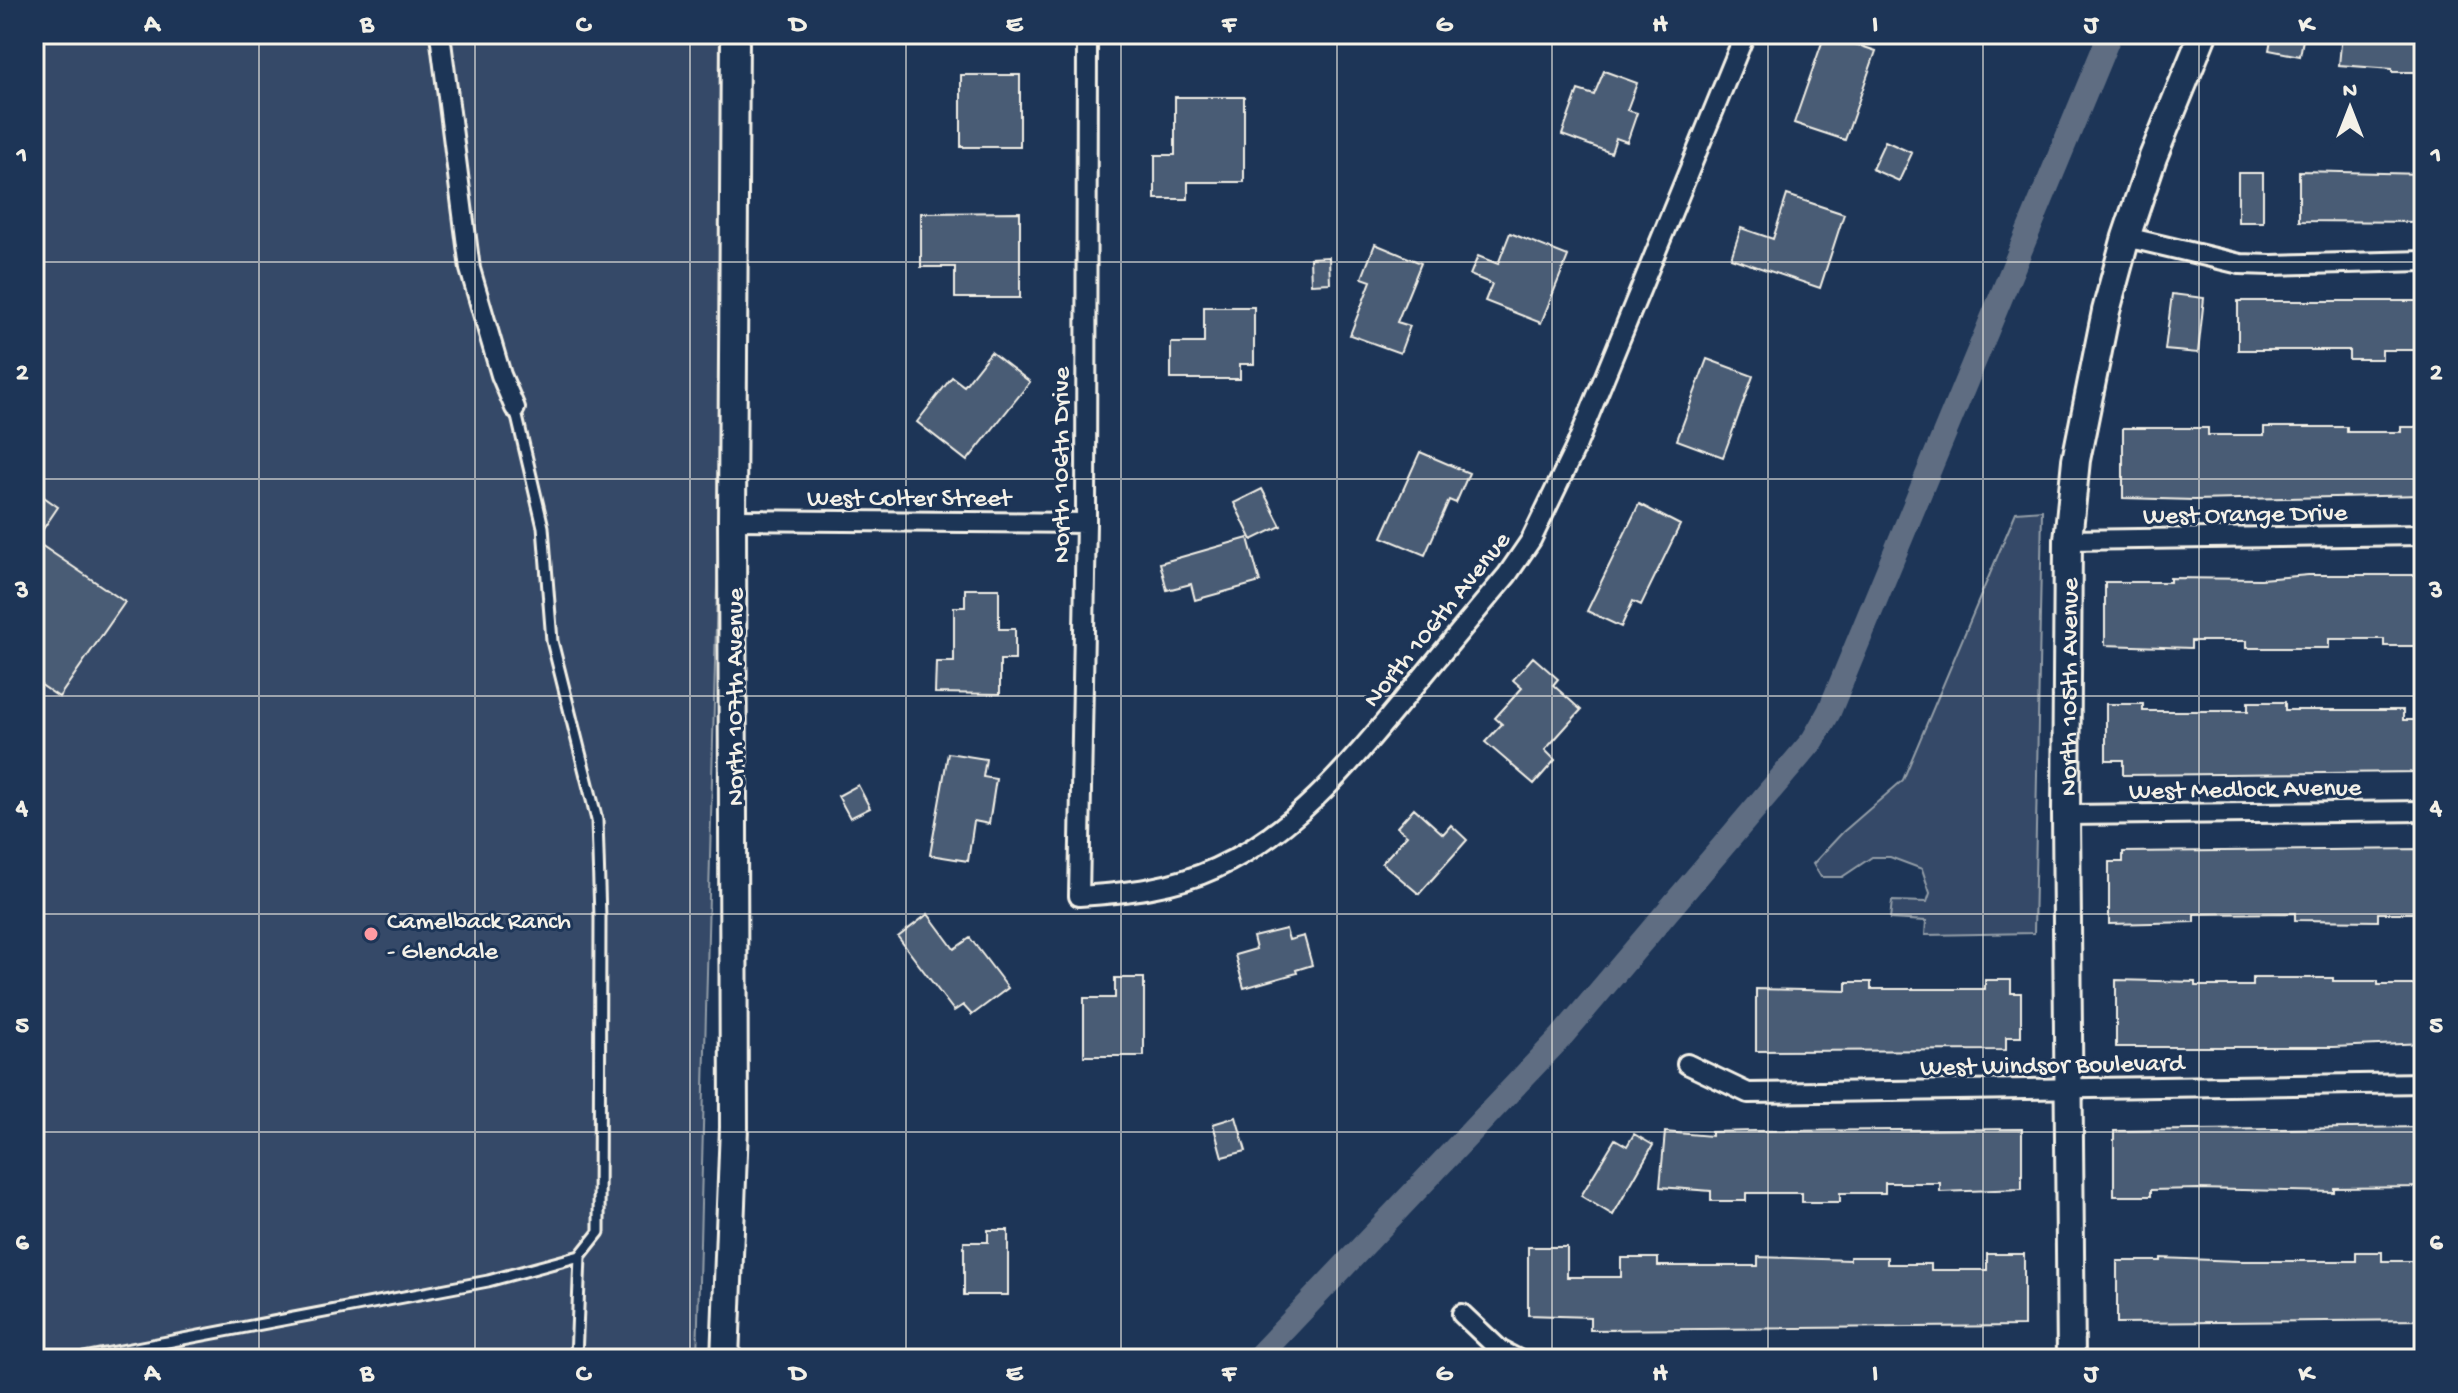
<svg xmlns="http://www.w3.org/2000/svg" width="2458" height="1393" viewBox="0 0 2458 1393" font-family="'Gochi Hand',sans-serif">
<rect width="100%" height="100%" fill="#1d3557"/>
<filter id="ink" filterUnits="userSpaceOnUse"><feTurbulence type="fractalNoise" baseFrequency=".0125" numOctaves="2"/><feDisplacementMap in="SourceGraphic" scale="16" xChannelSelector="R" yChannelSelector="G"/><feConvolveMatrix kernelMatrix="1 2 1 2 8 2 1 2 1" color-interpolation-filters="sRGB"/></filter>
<g filter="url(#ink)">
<!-- green -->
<path fill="#354a67" stroke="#949ea8" stroke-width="2" d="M34,34H720L719,509L697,1359H34Z
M2042,510L2034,933L1925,935L1926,921L1890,919L1892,901L1927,902L1930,893L1922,869L1890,857H1872L1842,877H1821L1813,864L1843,832L1903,780L2016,512Z"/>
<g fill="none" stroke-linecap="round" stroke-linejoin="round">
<!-- canal -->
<path stroke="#5e6d82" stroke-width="24" d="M1256,1359L1561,1037L1813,740L1829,712L2110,34"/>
</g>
<!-- building -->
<path fill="#485b74" stroke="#f4f1e8" stroke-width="2" d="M1825,34L1876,51L1845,140L1794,123Z
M2272,34H2304L2300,56L2269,50Z
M2342,34H2424V72H2392V69L2339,65Z
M1604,71L1637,83L1627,110L1637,113L1627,142L1616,138L1611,153L1562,135L1578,90L1594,95Z
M961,75H1020V147H961Z
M1175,97H1244V182H1188V199H1155V155H1175Z
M1885,141L1912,153L1899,181L1872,169Z
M2299,171L2424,174V222L2299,221Z
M2238,173H2263V222H2238Z
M1787,195L1844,214L1820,288L1731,258L1741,228L1773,239Z
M1020,212V298H955V267H921V213Z
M1510,233L1568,256L1541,323L1485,301L1492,284L1470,275L1478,256L1498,264Z
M1375,244L1421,263L1397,322L1410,326L1400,353L1350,335L1371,281L1362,278Z
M1329,257L1330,283L1311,284L1310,258Z
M2172,294L2204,298L2198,353L2165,350Z
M2238,301H2424V350H2382V359H2349V350H2238Z
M1204,307H1254V364H1240V379H1171V343H1204Z
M991,352L1030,382L967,461L917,422L952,377L964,386Z
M1707,359L1753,376L1723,457L1677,440Z
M2264,427H2347V432H2401V427H2424V495L2194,500L2123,498V428H2208V435H2264Z
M1420,452L1469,473L1456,503L1449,500L1425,555L1382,537Z
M1262,489L1281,526L1252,540L1234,503Z
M34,490L58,507L35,541L125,602L59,697L34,680Z
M1639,504L1680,525L1641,605L1633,601L1621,627L1587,611Z
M1248,538L1260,582L1195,600L1191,584L1167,590L1160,563Z
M2308,575H2422V646H2384V639H2329V648H2246V641H2191V648L2105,645V582H2170V578L2261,579Z
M965,589H999V629H1015V660H1000V694L935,693L936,662H954V607H965Z
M1533,657L1558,679L1553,685L1581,710L1545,750L1555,760L1534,784L1485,742L1502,724L1495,718L1522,688L1513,680Z
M2248,702H2285V710H2403V720H2422V772L2123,775V760H2106V704H2143V711H2248Z
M948,753L986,759L983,777L996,779L989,824L974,821L968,861L930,855Z
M858,785L870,808L850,818L838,796Z
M1414,808L1443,834L1451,825L1467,840L1419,894L1382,863L1407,835L1397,827Z
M2423,849V913H2378V921L2295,920V913L2194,914V922L2109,924V862H2123V852Z
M928,914L954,949L970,938L1008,988L972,1015L963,1005L954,1011L898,937Z
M1286,929L1289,940L1304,936L1312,965L1296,970L1297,973L1244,988L1235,955L1256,949L1253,937Z
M1115,978H1144V1056H1084V998H1115Z
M2253,978H2333V981H2378V985H2424V1043L2333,1047H2116V980L2195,982V986H2253Z
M1985,980H2011V993H2021V1037H2006V1050L1756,1051V989L1847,991V982H1871V989H1985Z
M1236,1117L1246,1151L1222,1157L1213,1124Z
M2424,1127V1187L2334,1188V1192L2198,1189L2151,1190V1196H2114V1131Z
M2022,1129V1189L1940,1192V1183H1885V1193H1840V1202H1802V1193H1746V1201H1711V1191L1660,1187L1665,1132L1711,1136V1132L1757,1131Z
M1634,1134L1653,1145L1613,1215L1581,1196L1615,1139L1627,1146Z
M988,1230H1008V1295H964V1242H988Z
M1528,1247H1567V1277H1621V1258H1658V1266H1758V1257L1850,1260V1257H1887V1264H1931V1270H1987V1254H2024V1326L1590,1330V1317L1528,1315Z
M2356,1252H2382V1261H2424V1320L2117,1323V1261H2161V1258L2239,1261H2356Z"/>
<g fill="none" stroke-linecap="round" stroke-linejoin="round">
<!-- lane casing -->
<g stroke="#f4f1e8" stroke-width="15">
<path id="lane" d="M78,1359L488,1281L580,1256L599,1232L600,918L597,820L552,641L543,527L515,408
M576,1359L580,1256"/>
</g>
<!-- street casing -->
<g stroke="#f4f1e8" stroke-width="24">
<path id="street" d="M440,34L470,269L501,375L515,408
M1087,34L1086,523L1079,896C1126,893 1173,888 1216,868C1296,832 1354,759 1409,693C1442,653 1474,614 1507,575L1531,540L1575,449L1745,34
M2126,237L2240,264L2272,265L2424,261
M732,520L1086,523
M2068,540L2424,535
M2066,815L2424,811
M1687,1064L1748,1093L2424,1083
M1462,1314L1500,1350L1517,1359"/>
</g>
<!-- secondary casing -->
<g stroke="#f4f1e8" stroke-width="32">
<g id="secondary">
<path d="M725,1359L734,1127L732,520L735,34"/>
<path id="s1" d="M2071,1359L2066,815L2068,540L2076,460L2106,311L2126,237L2153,157L2203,34"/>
</g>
</g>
<!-- lane -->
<use href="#lane" stroke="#1d3557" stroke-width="9"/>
<!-- street -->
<use href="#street" stroke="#1d3557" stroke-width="18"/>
<!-- secondary -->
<use href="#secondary" stroke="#1d3557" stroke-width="26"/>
</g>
</g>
<!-- grid -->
<path fill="none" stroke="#f4f1e8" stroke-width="2" stroke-opacity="0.55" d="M259,34V1359M475,34V1359M690,34V1359M906,34V1359M1121,34V1359M1337,34V1359M1552,34V1359M1768,34V1359M1983,34V1359M2199,34V1359M34,262H2424M34,479H2424M34,696H2424M34,914H2424M34,1132H2424"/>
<!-- markers -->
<circle fill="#ff9aa2" stroke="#1d3557" stroke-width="3" cx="371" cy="934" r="8"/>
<g text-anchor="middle" stroke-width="6" stroke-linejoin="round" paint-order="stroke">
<!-- street labels -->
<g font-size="26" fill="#f4f1e8" stroke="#1d3557">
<text transform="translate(1059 465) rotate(-90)" y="9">North 106th Drive</text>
<text x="909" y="505">West Colter Street</text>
<text transform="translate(2245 512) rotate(-1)" y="9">West Orange Drive</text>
<text transform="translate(1435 618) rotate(-51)" y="9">North 106th Avenue</text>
<text dy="9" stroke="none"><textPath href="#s1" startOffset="672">North 105th Avenue</textPath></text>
<text transform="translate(733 697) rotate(-90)" y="9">North 107th Avenue</text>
<text transform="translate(2245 787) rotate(-1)" y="9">West Medlock Avenue</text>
<text transform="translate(2052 1063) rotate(-1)" y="9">West Windsor Boulevard</text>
</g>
<!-- poi labels -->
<g font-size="26" fill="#f4f1e8" stroke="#1d3557" text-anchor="start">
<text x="387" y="928">Camelback Ranch<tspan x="387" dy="30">- Glendale</tspan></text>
</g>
</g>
<!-- margin -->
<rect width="2458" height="1393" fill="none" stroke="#1d3557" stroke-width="88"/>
<!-- north arrow -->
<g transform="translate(2350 108)" stroke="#1d3557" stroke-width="6" paint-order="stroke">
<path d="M0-6L14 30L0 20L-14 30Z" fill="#f4f1e8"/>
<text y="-12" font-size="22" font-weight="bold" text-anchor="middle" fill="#f4f1e8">N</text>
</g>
<rect x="44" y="44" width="2370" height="1305" fill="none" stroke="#f4f1e8" stroke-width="3"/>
<g font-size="26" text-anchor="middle" font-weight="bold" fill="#f4f1e8">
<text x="152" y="31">A</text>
<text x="367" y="31">B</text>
<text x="583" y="31">C</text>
<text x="798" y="31">D</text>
<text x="1014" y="31">E</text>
<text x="1229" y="31">F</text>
<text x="1444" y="31">G</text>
<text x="1660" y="31">H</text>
<text x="1875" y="31">I</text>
<text x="2091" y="31">J</text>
<text x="2306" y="31">K</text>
<text x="22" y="162">1</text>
<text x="2436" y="162">1</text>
<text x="22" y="379">2</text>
<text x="2436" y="379">2</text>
<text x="22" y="597">3</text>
<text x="2436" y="597">3</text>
<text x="22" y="814">4</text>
<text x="2436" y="814">4</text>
<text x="22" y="1032">5</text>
<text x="2436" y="1032">5</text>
<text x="22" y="1249">6</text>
<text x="2436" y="1249">6</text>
<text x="152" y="1380">A</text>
<text x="367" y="1380">B</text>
<text x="583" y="1380">C</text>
<text x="798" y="1380">D</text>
<text x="1014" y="1380">E</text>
<text x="1229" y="1380">F</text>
<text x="1444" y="1380">G</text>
<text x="1660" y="1380">H</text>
<text x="1875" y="1380">I</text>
<text x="2091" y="1380">J</text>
<text x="2306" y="1380">K</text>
</g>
</svg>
